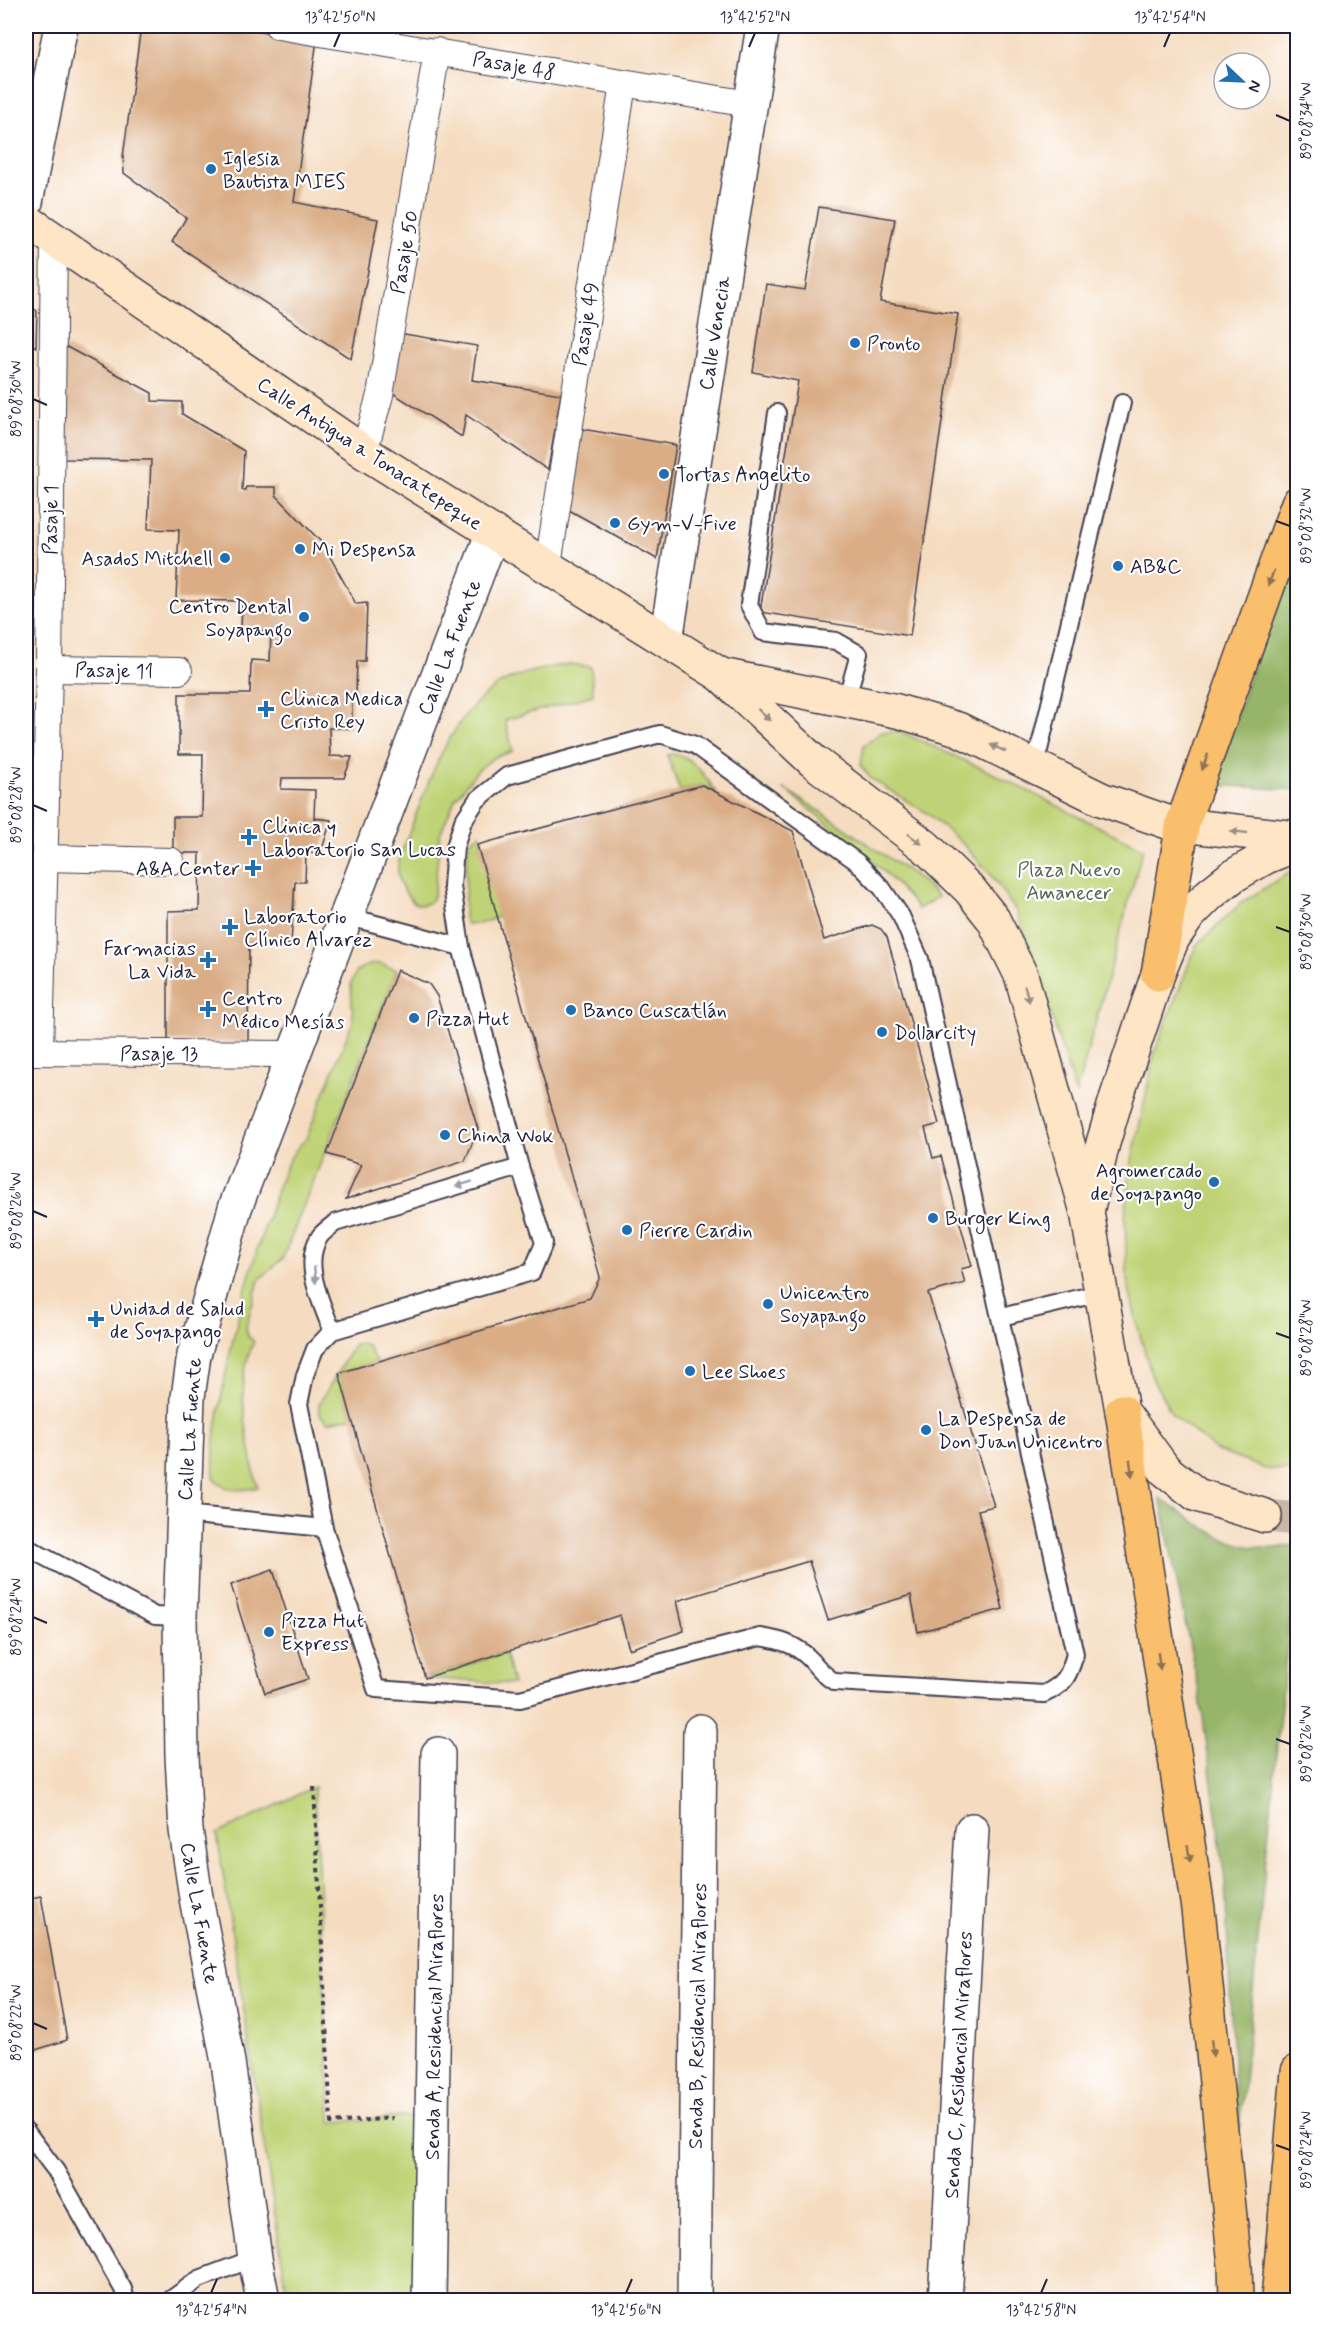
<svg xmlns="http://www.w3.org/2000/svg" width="1323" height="2326" viewBox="0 0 1323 2326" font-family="Mynerve,sans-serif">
<rect width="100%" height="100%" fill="#fff"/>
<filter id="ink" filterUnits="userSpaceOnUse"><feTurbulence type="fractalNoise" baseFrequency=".0167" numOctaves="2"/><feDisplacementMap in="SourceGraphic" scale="12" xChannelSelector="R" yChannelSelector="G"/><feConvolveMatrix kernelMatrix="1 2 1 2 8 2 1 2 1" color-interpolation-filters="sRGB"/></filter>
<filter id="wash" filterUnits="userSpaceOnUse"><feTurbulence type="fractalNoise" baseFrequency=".008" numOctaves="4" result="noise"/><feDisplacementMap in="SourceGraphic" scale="24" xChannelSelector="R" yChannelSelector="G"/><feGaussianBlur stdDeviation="1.35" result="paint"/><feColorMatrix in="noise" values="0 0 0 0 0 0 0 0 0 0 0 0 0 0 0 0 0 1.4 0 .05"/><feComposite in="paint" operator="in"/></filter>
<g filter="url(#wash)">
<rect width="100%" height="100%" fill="#f5dcc0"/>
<g fill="#bfd376" stroke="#707a58" stroke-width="1.5">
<path d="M569,664l22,3 2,28 -88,25 8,31 -20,7 -16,13 -22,28 -15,35 -6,61 -3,6 -8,4 -9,-2c-9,-10 -18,-21 -16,-36 1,-13 9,-27 13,-39 18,-49 39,-110 84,-141 21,-14 50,-19 74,-23z"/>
<path d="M899,731l91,41 153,77 -67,245 -44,-140 -16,-43 -24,-35 -29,-32 -36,-31 -56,-34 -10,-13 3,-21 18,-13z"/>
<path d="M673,754c20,3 33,23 43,38l-14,-7 -22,6 -13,-36z"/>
<path d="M783,788c31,19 60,38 89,59 23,16 48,29 66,50l-20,12c-38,-48 -88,-83 -135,-121z"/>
<path d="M480,834l18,83 -19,7h-12l-3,-6 3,-66 4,-12z"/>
<path d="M1297,868v603l-31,-2 -49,-18 -45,-37 -19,-34 -14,-48 -12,-52 -2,-62 6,-52 24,-115 41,-105 45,-43z"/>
<path d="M373,964h8l16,6 -114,288 -24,22 -13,47 2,9 6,6c-21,41 -6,92 1,135l3,10c-15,4 -34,5 -44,-9 -2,-32 4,-64 10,-95 11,-59 26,-116 46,-172 9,-26 15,-54 36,-72l47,-118 -2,-37 5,-11 5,-5z"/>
<path d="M359,1343l8,2 9,17 -37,11 13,44 -24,5 -9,-8v-10l34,-58z"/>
<path d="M505,1653l8,31 -88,-6z"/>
<path d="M314,1787l17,335 102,-7 -4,185h-141l-71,-466z"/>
</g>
<g fill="#97b567" stroke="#5c6c51" stroke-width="1.5">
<path d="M1297,534v256l-83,-5z"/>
<path d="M1160,1498c44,30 82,62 137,46l-60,608 -12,-271 -25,-185z"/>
</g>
<g id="blocks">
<g fill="#daad86">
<path d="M141,26h86l90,14 -23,162 84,17 -27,140 -179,-117 14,-24 -62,-45 -1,-16z"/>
<path d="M819,207l76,12 -15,83 78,12 -48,322 -150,-24 38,-231 -45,-9 13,-88 39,6z"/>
<path d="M26,303l11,8 -1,36 -10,-6z"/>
<path d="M392,332l85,14 -5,34 89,14 -13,76 -82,-55 -4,22 -79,-50z"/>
<path d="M63,345l89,48v8l30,1v12l62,37 -2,39h3l1,-3h30v8l47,49 33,60 11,-1 -2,58h-8l-1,33h-4v34h-23l1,28 22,1 -8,21h-62l-1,11 34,1 -1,28 17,2 -10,33h-15l-1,29h-10l-4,62h-42l-1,98 -80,-1v-130l31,-1 1,-57h-27v-36h29l1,-63h-24v-60h71l1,-34 19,1 1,-30 -30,-1 1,-29 -66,-1 3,-70 -31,-1 3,-69 -91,-1z"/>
<path d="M582,429l94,16 -19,114 -88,-49z"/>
<path d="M702,785l91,46 31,109 48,-15 9,4 6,8 52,187 -14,4 8,30 8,-2 31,110 -11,3 4,14 -37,10 66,213 -16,4 25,99 -85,23 -7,-37 -83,25 -19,-59 -132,40 7,30 -55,18 -9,-34 -195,63 -86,-305 251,-75 10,-21 -123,-432z"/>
<path d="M397,970l32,14 8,12 41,133 -13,32 -119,38 15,-34 -34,-11z"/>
<path d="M273,1570l35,109 -43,14 -34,-108z"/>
<path d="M26,1571l9,5 -9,16z"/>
<path d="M41,1896l26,144 -41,13v-154z"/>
</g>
</g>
</g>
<g filter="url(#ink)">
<use href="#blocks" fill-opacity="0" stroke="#423e4f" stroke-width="1.5"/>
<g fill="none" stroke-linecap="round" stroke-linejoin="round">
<path stroke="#cbb7a5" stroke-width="33" stroke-dasharray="33 16" stroke-linecap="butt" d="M1265,1516l33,3"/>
<g stroke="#423e4f" stroke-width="20">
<g id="service">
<path d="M777,413l-28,192 14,27 73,9 23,13 -13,47"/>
<path d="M660,734l35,11 162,117 25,26 19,28 19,43 155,695c-6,22 -10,30 -31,40l-209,-12c-12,-7 -16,-13 -24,-22 -15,-16 -31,-20 -51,-23l-240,62 -144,-10 -52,-161 -25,-124 6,-29 10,-26 17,-18 200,-59 12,-29 -24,-76 -59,-220 -9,-61 3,-39 8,-26 14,-21 30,-24z"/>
<path d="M1027,761l12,-11 83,-347"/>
<path d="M346,916l115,31"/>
<path d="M1001,1317l99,-24"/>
<path d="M332,1331c-10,-28 -31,-67 -12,-95 4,-5 10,-9 15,-13l185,-56"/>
<path d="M184,1514l140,14"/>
<path d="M26,1547l129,69 25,1"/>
<path d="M26,2131l30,40 67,118 3,11"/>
<path d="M170,2300l29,-21 56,-21"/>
</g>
</g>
<g stroke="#423e4f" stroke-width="28">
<g id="pedestrian">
<path d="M278,26l471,78"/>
<path d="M364,452l16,-57 57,-344"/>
<path d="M548,565l75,-481"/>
<path d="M49,669l130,2"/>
<path d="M45,858l126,3"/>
<path d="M26,1052l266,2"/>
<path d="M40,1052l9,-383 5,-429"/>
</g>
</g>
<g stroke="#423e4f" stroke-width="36">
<g id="minor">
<path d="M666,640l97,-614"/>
<path d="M429,2300l9,-546"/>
<path d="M694,2300l6,-569"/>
<path d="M945,2300l27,-470"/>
</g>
</g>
<g stroke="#423e4f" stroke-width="36">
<g id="tertiary">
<path d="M26,202l35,-176"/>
<path d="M263,2300l-8,-42 -27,-196 -32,-164 -10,-68 -4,-74 -2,-139 8,-220 6,-42 41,-147 258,-676"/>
</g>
</g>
<g stroke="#423e4f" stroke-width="36">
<g id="secondary">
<path d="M26,220l338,232 357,223 92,86 113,86 44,43 23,29 28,56 66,237"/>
<path d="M721,675l176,36 61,18 143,70 72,25 125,14"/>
<path d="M1265,1516l-68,-21 -32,-25 -43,-59 -35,-199 16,-69 14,-47 41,-122 15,-36 17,-24 20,-20 23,-18 33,-19 32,-13"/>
</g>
</g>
<g stroke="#423e4f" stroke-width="36">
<g id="trunk">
<path d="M1158,974l25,-152 115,-319"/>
<path d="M1122,1411l76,498 37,356 1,35"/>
<path d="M1278,2300l20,-229"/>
</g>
</g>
<path stroke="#423e4f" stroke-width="4" stroke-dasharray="4.5 4.5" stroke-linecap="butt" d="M314,1787l17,336 62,-5"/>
<use href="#service" stroke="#fff" stroke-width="16"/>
<use href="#pedestrian" stroke="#fff" stroke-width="26"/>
<use href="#minor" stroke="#fff" stroke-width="33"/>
<use href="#tertiary" stroke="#fff" stroke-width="33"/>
<use href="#secondary" stroke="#fde5c5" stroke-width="33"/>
<use href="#trunk" stroke="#f9bf6d" stroke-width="33"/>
</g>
<defs><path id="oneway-solid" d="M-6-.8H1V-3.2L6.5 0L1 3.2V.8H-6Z" transform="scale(1.5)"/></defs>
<g fill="#8e7054">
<use href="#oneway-solid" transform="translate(1271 578) rotate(110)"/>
<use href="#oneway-solid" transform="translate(1205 762) rotate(110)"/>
<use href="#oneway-solid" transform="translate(1131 1468) rotate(82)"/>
<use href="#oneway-solid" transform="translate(1159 1661) rotate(82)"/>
<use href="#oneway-solid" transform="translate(1189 1854) rotate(81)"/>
<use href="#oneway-solid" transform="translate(1212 2048) rotate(84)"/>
</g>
<g fill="#9a8d87">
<use href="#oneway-solid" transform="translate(764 715) rotate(43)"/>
<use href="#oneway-solid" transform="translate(998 748) rotate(-155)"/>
<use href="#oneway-solid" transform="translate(1239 832) rotate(-174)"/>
<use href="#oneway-solid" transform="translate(915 839) rotate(37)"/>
<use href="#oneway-solid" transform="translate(1027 994) rotate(74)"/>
</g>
<g fill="#9c9ca7">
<use href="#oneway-solid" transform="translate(464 1184) rotate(163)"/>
<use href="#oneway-solid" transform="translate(315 1275) rotate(84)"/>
</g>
</g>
<path fill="none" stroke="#22223b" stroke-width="2" d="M334,47l6,-14M749,47l6,-14M1164,47l6,-14M1276,115l14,6M33,399l14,6M1276,521l14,5M33,805l14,6M1276,927l14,5M33,1211l14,6M1276,1333l14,5M33,1617l14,6M1276,1739l14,5M33,2023l14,6M1276,2145l14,5M211,2293l6,-14M626,2293l6,-14M1041,2293l6,-14"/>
<g fill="#1f6fb2" stroke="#fff" stroke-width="2">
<circle cx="211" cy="169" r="6"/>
<circle cx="855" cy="343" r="6"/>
<circle cx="664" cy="474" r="6"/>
<circle cx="615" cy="523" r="6"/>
<circle cx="300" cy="549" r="6"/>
<circle cx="225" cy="558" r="6"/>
<circle cx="1118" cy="566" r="6"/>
<circle cx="304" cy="617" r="6"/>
<path d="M263 700h6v6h6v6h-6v6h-6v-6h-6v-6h6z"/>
<path d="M246 828h6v6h6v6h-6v6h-6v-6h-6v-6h6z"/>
<path d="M250 859h6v6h6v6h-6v6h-6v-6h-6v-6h6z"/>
<path d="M227 918h6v6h6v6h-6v6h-6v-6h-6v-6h6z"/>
<path d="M205 951h6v6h6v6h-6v6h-6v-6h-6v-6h6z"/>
<path d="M205 1000h6v6h6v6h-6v6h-6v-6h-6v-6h6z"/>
<circle cx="571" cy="1010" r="6"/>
<circle cx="414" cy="1018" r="6"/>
<circle cx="882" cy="1032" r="6"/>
<circle cx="445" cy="1135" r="6"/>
<circle cx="1214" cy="1182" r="6"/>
<circle cx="933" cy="1218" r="6"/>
<circle cx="627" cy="1230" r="6"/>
<circle cx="768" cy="1304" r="6"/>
<path d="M93 1310h6v6h6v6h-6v6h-6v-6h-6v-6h6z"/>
<circle cx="690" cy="1371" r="6"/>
<circle cx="926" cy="1430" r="6"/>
<circle cx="269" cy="1632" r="6"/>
</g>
<g text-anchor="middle" stroke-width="4.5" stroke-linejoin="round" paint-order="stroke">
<g font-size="20" fill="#22223b" stroke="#fff">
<text transform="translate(514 65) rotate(10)" y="7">Pasaje 48</text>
<text transform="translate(404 252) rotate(-80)" y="7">Pasaje 50</text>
<text transform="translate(585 324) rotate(-81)" y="7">Pasaje 49</text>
<text transform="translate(714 333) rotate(-81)" y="7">Calle Venecia</text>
<text transform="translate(370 453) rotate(33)" y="7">Calle Antigua a Tonacatepeque</text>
<text transform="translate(50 520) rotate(-89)" y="7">Pasaje 1</text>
<text transform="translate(449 647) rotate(-69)" y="7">Calle La Fuente</text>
<text transform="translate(114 670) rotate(1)" y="7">Pasaje 11</text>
<text x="159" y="1060">Pasaje 13</text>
<text transform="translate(189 1429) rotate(-86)" y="7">Calle La Fuente</text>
<text transform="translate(200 1913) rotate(80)" y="7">Calle La Fuente</text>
<text transform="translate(697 2016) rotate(-89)" y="7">Senda B, Residencial Miraflores</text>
<text transform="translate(434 2027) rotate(-89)" y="7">Senda A, Residencial Miraflores</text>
<text transform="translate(958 2065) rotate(-87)" y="7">Senda C, Residencial Miraflores</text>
</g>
<g font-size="20" fill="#22223b" stroke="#fff" text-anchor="start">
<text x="223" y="165">Iglesia<tspan x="223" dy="23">Bautista MIES</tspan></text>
<text x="867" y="350">Pronto</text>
<text x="676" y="481">Tortas Angelito</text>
<text x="627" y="530">Gym-V-Five</text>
<text x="312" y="556">Mi Despensa</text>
<text x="213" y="565" text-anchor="end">Asados Mitchell</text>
<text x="1130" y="573">AB&amp;C</text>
<text x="292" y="613" text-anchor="end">Centro Dental<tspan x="292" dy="23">Soyapango</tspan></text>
<text x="280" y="705">Clinica Medica<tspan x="280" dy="23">Cristo Rey</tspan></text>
<text x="262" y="833">Clinica y<tspan x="262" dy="23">Laboratorio San Lucas</tspan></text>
<text x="240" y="875" text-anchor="end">A&amp;A Center</text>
<text x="244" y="923">Laboratorio<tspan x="244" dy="23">Clínico Alvarez</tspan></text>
<text x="196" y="955" text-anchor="end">Farmacias<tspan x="196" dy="23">La Vida</tspan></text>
<text x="222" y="1005">Centro<tspan x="222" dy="23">Médico Mesías</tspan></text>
<text x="583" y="1017">Banco Cuscatlán</text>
<text x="426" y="1025">Pizza Hut</text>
<text x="894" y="1039">Dollarcity</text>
<text x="457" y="1142">China Wok</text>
<text x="1202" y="1177" text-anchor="end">Agromercado<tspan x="1202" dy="23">de Soyapango</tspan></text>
<text x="945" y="1225">Burger King</text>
<text x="639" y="1237">Pierre Cardin</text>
<text x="780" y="1299">Unicentro<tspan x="780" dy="23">Soyapango</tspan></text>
<text x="110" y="1315">Unidad de Salud<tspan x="110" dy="23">de Soyapango</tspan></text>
<text x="702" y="1378">Lee Shoes</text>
<text x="938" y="1425">La Despensa de<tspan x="938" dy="23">Don Juan Unicentro</tspan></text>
<text x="281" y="1627">Pizza Hut<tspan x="281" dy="23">Express</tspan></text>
</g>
<g font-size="20" fill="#596050" stroke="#fff">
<text x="1069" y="876">Plaza Nuevo<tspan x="1069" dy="23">Amanecer</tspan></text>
</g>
</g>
<rect width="1323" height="2326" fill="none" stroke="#fff" stroke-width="66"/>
<g transform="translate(1242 81) rotate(113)"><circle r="28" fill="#ffffff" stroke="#a7a7b1" stroke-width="1.5"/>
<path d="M0-4.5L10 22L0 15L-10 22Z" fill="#1f6fb2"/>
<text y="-9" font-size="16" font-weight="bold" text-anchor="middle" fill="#22223b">N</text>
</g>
<rect x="33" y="33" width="1257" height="2260" fill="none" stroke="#22223b" stroke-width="2"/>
<g font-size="15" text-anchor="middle" fill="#22223b">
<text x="340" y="22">13°42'50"N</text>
<text x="755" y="22">13°42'52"N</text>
<text x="1170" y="22">13°42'54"N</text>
<text transform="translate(1306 121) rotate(-90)" y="5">89°08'34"W</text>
<text transform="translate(16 399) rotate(-90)" y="5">89°08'30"W</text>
<text transform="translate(1306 526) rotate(-90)" y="5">89°08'32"W</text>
<text transform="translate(16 805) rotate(-90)" y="5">89°08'28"W</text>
<text transform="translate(1306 932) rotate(-90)" y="5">89°08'30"W</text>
<text transform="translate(16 1211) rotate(-90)" y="5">89°08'26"W</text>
<text transform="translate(1306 1338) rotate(-90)" y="5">89°08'28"W</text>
<text transform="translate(16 1617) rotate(-90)" y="5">89°08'24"W</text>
<text transform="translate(1306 1744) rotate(-90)" y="5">89°08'26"W</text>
<text transform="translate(16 2023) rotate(-90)" y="5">89°08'22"W</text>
<text transform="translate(1306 2150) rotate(-90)" y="5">89°08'24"W</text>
<text x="211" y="2315">13°42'54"N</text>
<text x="626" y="2315">13°42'56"N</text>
<text x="1041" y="2315">13°42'58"N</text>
</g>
</svg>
